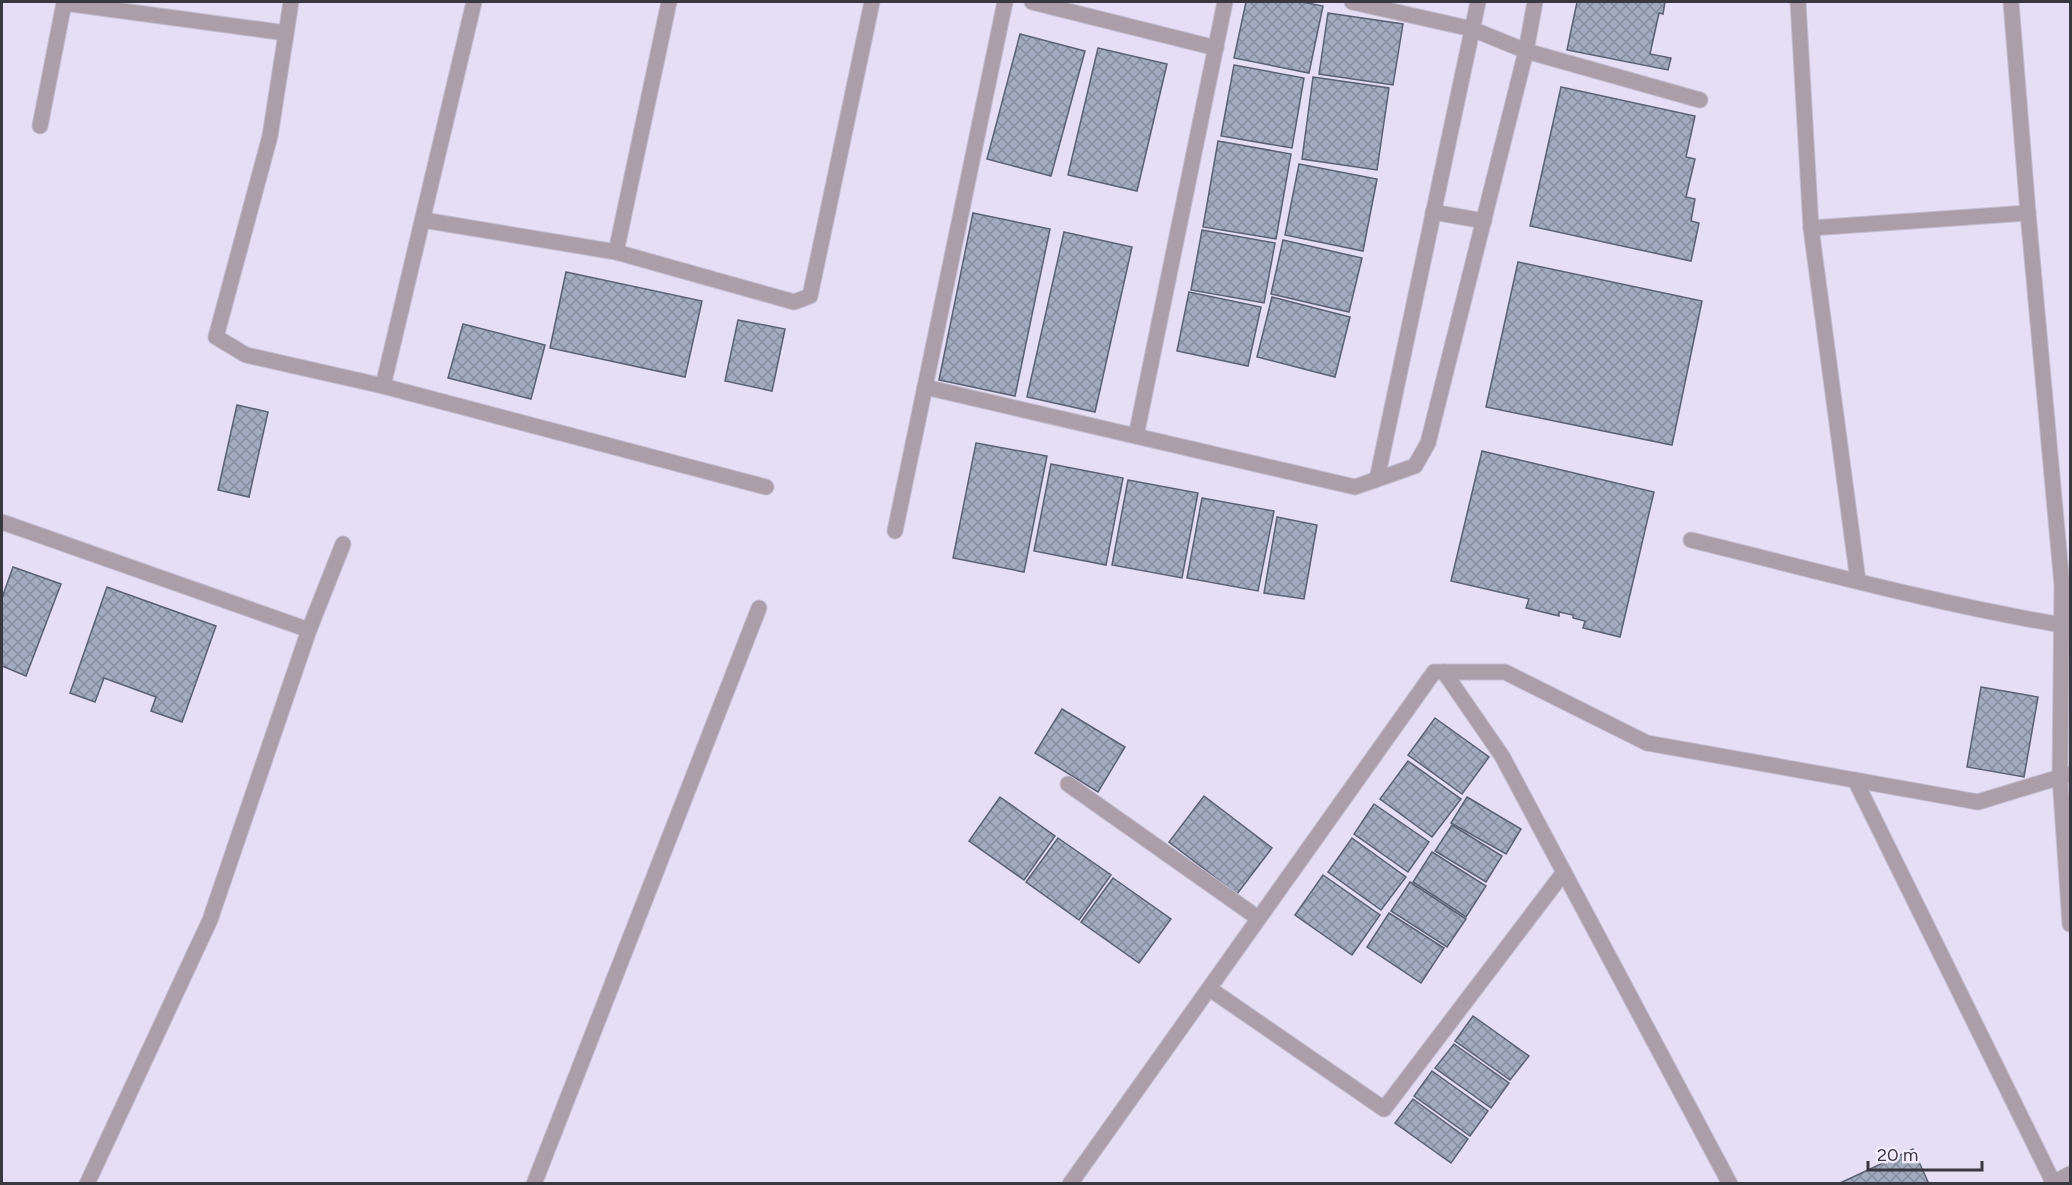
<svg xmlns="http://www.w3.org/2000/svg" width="2072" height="1185" viewBox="0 0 2072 1185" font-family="Figtree,sans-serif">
<defs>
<pattern id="building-cross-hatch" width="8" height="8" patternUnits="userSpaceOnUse" patternTransform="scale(1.5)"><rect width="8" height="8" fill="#a2abc0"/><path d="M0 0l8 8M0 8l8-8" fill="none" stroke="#858c9d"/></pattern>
</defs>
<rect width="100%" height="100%" fill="#e5def5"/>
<g fill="url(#building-cross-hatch)" stroke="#5a6174" stroke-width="1.5">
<path d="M1246,2h56l21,4 -14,67 -75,-15z"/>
<path d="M1577,2h88l-2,12 -4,-1 -9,41 21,4 -3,12 -101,-20z"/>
<path d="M1328,13l75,11 -10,61 -74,-11z"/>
<path d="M1020,34l65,17 -34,125 -64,-17z"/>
<path d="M1098,48l69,16 -30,127 -69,-16z"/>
<path d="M1234,65l70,13 -12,70 -71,-12z"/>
<path d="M1313,77l76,11 -12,82 -75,-11z"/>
<path d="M1561,87l134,29 -9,41 9,2 -9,38 9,2 -4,22 8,2 -8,38 -161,-35z"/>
<path d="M1218,141l73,13 -15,85 -73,-12z"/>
<path d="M1299,164l78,15 -14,72 -78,-16z"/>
<path d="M973,213l77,16 -35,167 -76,-16z"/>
<path d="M1202,230l73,13 -11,60 -73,-13z"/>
<path d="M1064,232l68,15 -37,165 -68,-15z"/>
<path d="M1283,240l79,18 -13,54 -78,-18z"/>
<path d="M1518,262l184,39 -30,144 -186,-38z"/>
<path d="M566,272l136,29 -17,76 -135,-29z"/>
<path d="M1189,292l72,15 -13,59 -71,-15z"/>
<path d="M1272,297l78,20 -15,60 -78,-20z"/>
<path d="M738,320l47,9 -13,62 -47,-10z"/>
<path d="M463,324l82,21 -14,54 -83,-21z"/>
<path d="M237,405l31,7 -19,85 -31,-7z"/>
<path d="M976,443l71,13 -23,116 -71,-14z"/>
<path d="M1482,451l172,41 -34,145 -37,-9 2,-7 -12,-3v-3l-14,-3v4l-33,-8 3,-9 -78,-18z"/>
<path d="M1051,464l72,14 -17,87 -72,-14z"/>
<path d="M1128,480l70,13 -16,85 -70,-13z"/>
<path d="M1202,498l72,13 -16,80 -71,-13z"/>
<path d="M1277,517l40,8 -13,74 -40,-6z"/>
<path d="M13,567l48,17 -35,92 -24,-10v-68z"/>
<path d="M107,587l109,39 -34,96 -31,-11 5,-14 -52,-19 -9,24 -25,-9z"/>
<path d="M1981,687l57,10 -14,80 -57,-10z"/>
<path d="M1062,709l63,38 -27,45 -63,-39z"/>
<path d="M1435,718l54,39 -27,37 -54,-39z"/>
<path d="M1408,761l53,38 -29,38 -52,-38z"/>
<path d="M1204,796l68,52 -35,46 -68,-52z"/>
<path d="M1000,797l55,39 -31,44 -55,-39z"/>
<path d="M1467,797l54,32 -15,25 -55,-31z"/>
<path d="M1374,804l55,38 -21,30 -54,-38z"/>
<path d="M1452,825l50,31 -16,26 -51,-31z"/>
<path d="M1058,838l53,37 -32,45 -53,-38z"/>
<path d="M1352,838l54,39 -25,33 -53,-38z"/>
<path d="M1432,852l54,34 -20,31 -53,-35z"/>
<path d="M1323,875l57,40 -28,40 -57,-40z"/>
<path d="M1113,878l58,41 -32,44 -58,-41z"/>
<path d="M1410,882l56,37 -19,28 -56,-36z"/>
<path d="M1389,913l55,35 -23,35 -54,-36z"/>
<path d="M1473,1016l56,40 -19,24 -55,-39z"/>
<path d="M1454,1044l55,39 -18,25 -56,-40z"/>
<path d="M1432,1071l56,40 -18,25 -56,-40z"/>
<path d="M1413,1099l55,40 -17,24 -56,-40z"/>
<path d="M1913,1149l16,35h-91z"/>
</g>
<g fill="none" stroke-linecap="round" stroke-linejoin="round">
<g stroke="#c3bdd1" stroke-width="17">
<g id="street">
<path d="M291,2l-21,134 -54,201 30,18 137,31 383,101"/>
<path d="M1032,2l184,46"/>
<path d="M1352,2l120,27 54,22 174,49"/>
<path d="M1798,2l13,226 47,353"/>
<path d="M2011,2l17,211 34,372 -2,192 10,147"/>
<path d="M40,126l24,-123 222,30"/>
<path d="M1433,212l51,9"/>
<path d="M423,220l193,32 178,50 16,-6 62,-294"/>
<path d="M1811,228l217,-15"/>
<path d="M616,252l53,-250"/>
<path d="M383,386l91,-384"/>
<path d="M925,387l430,100 60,-21 13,-23 98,-392 9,-49"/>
<path d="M1136,436l89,-434"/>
<path d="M1377,479l101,-477"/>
<path d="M2,522l307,108"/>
<path d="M895,531l110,-529"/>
<path d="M1691,540c123,30 246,64 371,85"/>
<path d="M1444,672l58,84 228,428"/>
<path d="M1855,780l199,404"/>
<path d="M1068,784l190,134"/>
<path d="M1210,989l174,120 180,-237"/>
<path d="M87,1184l123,-264 99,-290 34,-86"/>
<path d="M534,1184l225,-576"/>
<path d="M1070,1184c122,-170 242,-342 364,-512h71l142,71 331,59 92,-28"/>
<path d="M2051,1184l19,-10"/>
</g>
</g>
<use href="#street" stroke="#ab9ea9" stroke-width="15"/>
</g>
<rect width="2072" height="1185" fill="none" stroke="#39373f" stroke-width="6"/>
<path d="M1868 1161v9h114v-9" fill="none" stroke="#39373f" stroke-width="3"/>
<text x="1877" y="1161" font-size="18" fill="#39373f" stroke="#f2ecff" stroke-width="4.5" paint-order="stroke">20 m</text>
</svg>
